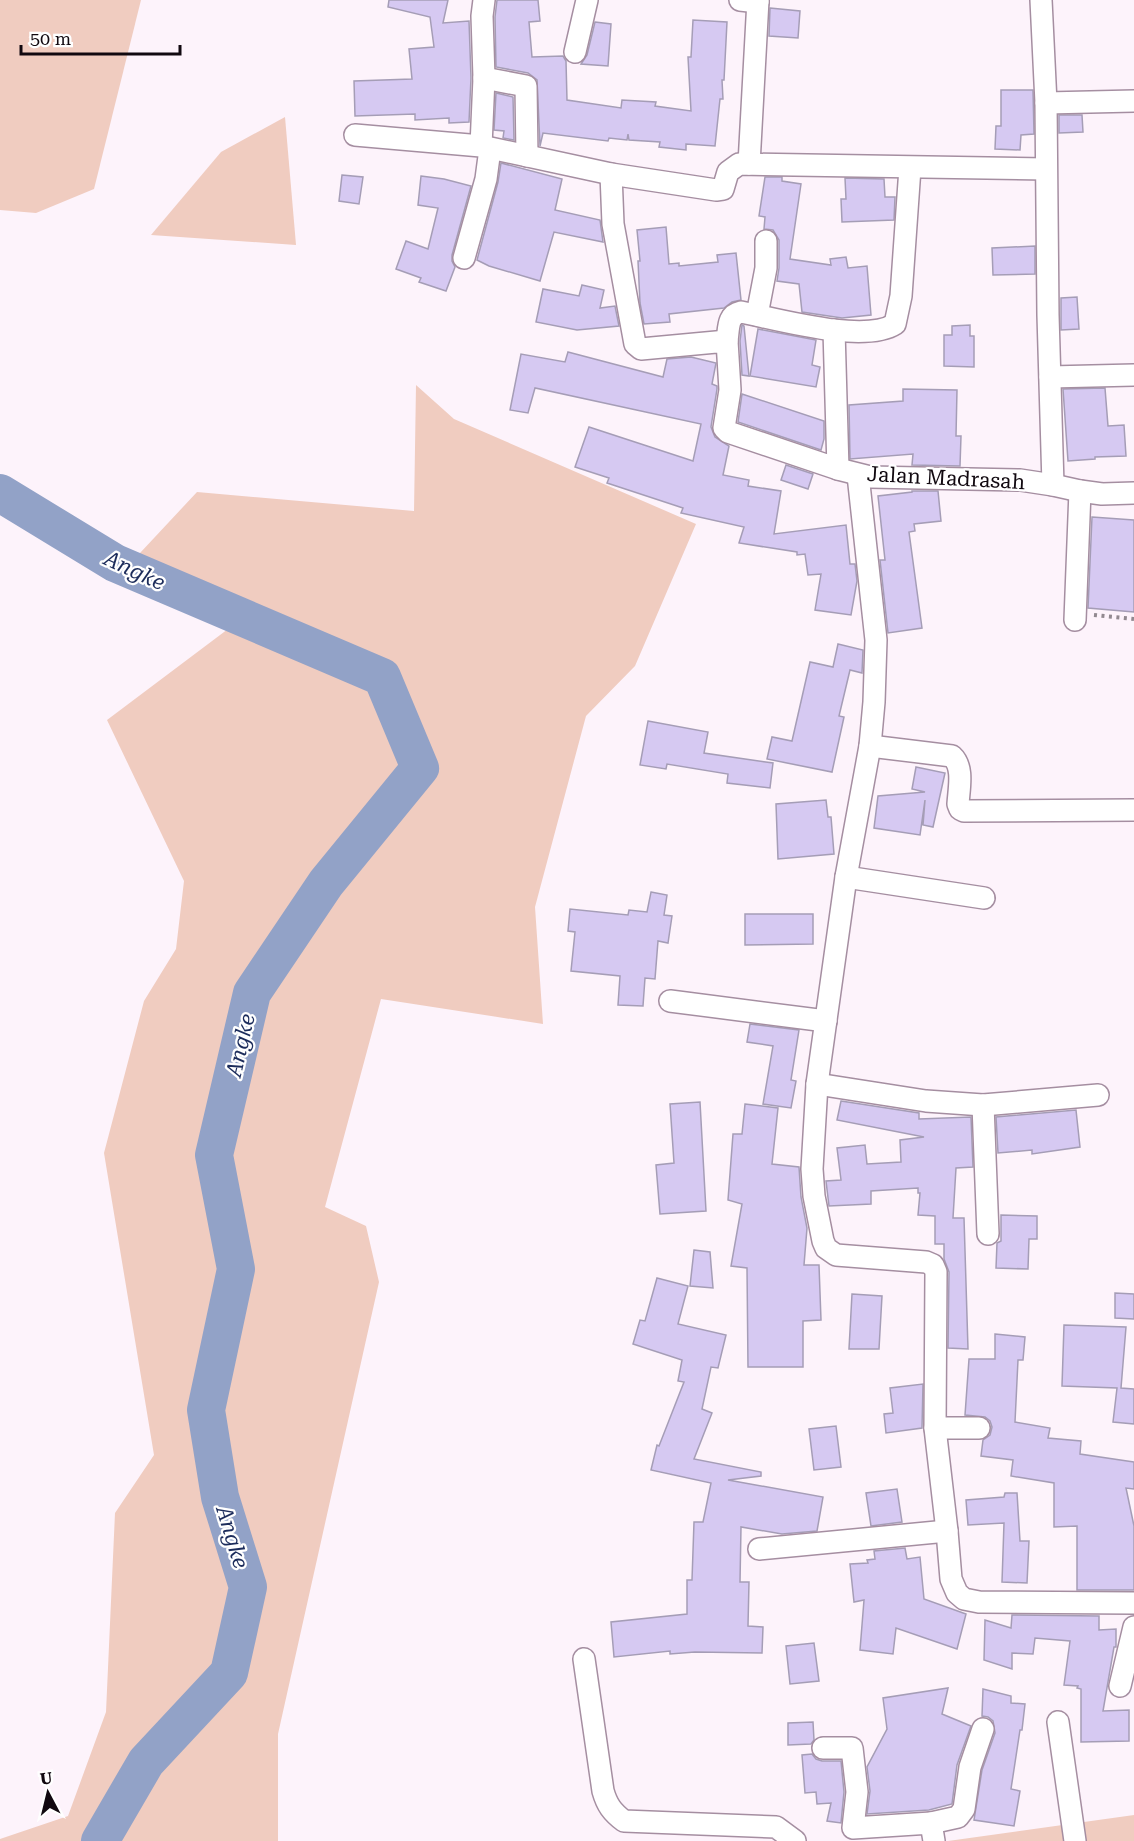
<svg xmlns="http://www.w3.org/2000/svg" width="1134" height="1841" viewBox="0 0 1134 1841" font-family="'Roboto Serif',serif">
<rect width="100%" height="100%" fill="#fdf3fb"/>
<g fill="#f0ccc0">
<path d="M0,0h141l-47,189 -58,24 -36,-3z"/>
<path d="M285,117l11,128 -145,-10 70,-83z"/>
<path d="M416,385l38,34 242,105 -61,142 -49,50 -51,191 8,117 -162,-25 -56,208 41,19 13,56 -101,452v107h-278v-2l68,-23 38,-104 9,-199 39,-58 -50,-302 40,-152 32,-52 8,-68 -77,-161 133,-100 -114,-52 71,-76 217,19z"/>
<path d="M1134,1815v26h-186z"/>
</g>
<g fill="none" stroke-linecap="round" stroke-linejoin="round">
<path stroke="#92a2c7" stroke-width="38" d="M0,493l115,70 267,114 38,91 -94,115 -74,110 -38,162 22,114 -30,141 14,87 28,90 -19,86 -83,89 -46,79"/>
</g>
<g fill="#d6c9f2" stroke="#a59db6" stroke-width="1.5">
<path d="M389,0h59l-5,23 26,-2 2,57 -2,44 -20,1v-5l-34,2v-6l-60,2 -1,-35 58,-2 -3,-30 25,-2 -4,-30 -42,-10z"/>
<path d="M497,0h41l2,21 -11,1 3,35 31,-1 3,5 1,39 54,8 1,-8 34,2 -1,4 36,5 -3,-54h3l2,-37 34,2 -3,58h-2l1,19h-3l-5,47 -29,-2v6l-27,-3 1,-5 -31,-2 -1,-6 -1,6 -18,-2 -1,3 -65,-8 -3,13 -3,-66 -9,-7 -32,-6 -1,-50z"/>
<path d="M770,8l30,3 -2,27 -29,-2z"/>
<path d="M595,22l16,2 -3,42 -27,-2 6,-9z"/>
<path d="M1001,90h32l1,44 -13,1 -1,15 -25,-1 1,-23h5z"/>
<path d="M496,93l17,4 1,43 -11,-2 1,-7 -10,-1z"/>
<path d="M1059,115h23l1,17 -24,1z"/>
<path d="M501,163l61,16 -7,31 45,10 3,22 -49,-10 -14,49 -51,-15 -12,-6 21,-78z"/>
<path d="M342,175l21,2 -4,27 -20,-3z"/>
<path d="M421,176l23,3 27,7 -19,69v6l3,6 -9,24 -27,-9 2,-4 -25,-9 10,-28 22,8 10,-41 -20,-3z"/>
<path d="M765,177h17v4l19,3 -11,75 41,6 -1,-6 16,-2 2,11 19,-2 4,49 -29,3 -40,-6 -3,-28 -22,-3 2,-13v-28l-6,-10 -9,-1 1,-12 -6,-1z"/>
<path d="M845,178l39,1 1,18h10l-1,23 -52,2 -1,-23h5z"/>
<path d="M666,227l3,37 10,-1v3l39,-4 -1,-7 19,-2 5,47 -9,2 -8,6 -55,6 1,8 -26,2 -4,-21 -2,-42h2l-3,-31z"/>
<path d="M1035,246v28l-42,1 -1,-27z"/>
<path d="M582,285l22,5 -4,18 15,-2 4,20 -42,4 -41,-8 7,-33 36,7z"/>
<path d="M1077,297l2,32 -18,1v-32z"/>
<path d="M742,325l2,1 5,50 -7,-1 -2,-34z"/>
<path d="M970,325v11h4v31l-30,-1v-31h8v-9z"/>
<path d="M758,329l58,11 -4,25 8,2 -4,20 -66,-11z"/>
<path d="M568,352l95,25 4,-18 24,-2 25,6 -4,21 5,2v3l-6,38 4,10 14,9 -6,29 26,5 -1,6 33,5 -7,43 72,-9 4,39h5l2,17 -6,34 -36,-5 6,-36 -13,1 -3,-21 -8,1v-3l-58,-9 5,-16 -63,-14 2,-5 -76,-25 2,-5 -34,-11 14,-40 104,34 8,-37 -166,-36 -7,25 -18,-3 11,-56 44,8z"/>
<path d="M1105,388l3,38 16,-1 2,31 -31,1v2l-27,2 -5,-72z"/>
<path d="M903,389l54,1 -1,46h5l-1,30 -48,-1 1,-11 -63,5 -1,-54 54,-4z"/>
<path d="M742,394l82,27v18l-3,11 -83,-28z"/>
<path d="M786,465l27,9 -5,15 -27,-9z"/>
<path d="M912,491h26l3,30 -27,3 1,7 -6,1 13,96 -34,5 -8,-73h5l-7,-64 34,-4z"/>
<path d="M1092,517l42,3v92l-46,-4z"/>
<path d="M838,644l25,6 -1,23 -12,-3 -11,46 5,1 -12,55 -65,-13 5,-22 20,4 18,-79 23,5z"/>
<path d="M648,721l60,11 -4,21 69,10 -3,25 -43,-5 1,-9 -61,-10 -1,5 -26,-4z"/>
<path d="M916,767l29,6 -12,54 -10,-2 2,-25 -5,35 -46,-7 4,-32 47,-4 -13,-3z"/>
<path d="M826,800l2,17h3l3,37 -56,5 -2,-55z"/>
<path d="M651,892l16,3 -3,20 8,1 -4,27 -10,-2 -3,38 -10,-1 -2,28 -25,-1 2,-29 -49,-5 4,-39 -7,-1 2,-22 58,6 1,-5 18,2z"/>
<path d="M745,914h68v30l-68,1z"/>
<path d="M750,1024l49,6 -8,50 5,1 -5,27 -28,-4 10,-58 -26,-4z"/>
<path d="M841,1101l78,12v6l52,-2 2,50 -17,1 -3,50h11l4,131 -20,-1 1,-76 -5,-13v-15h-9v-28l-17,-1 2,-22h-2v-5l-47,3v13l-42,2 -3,-25 15,-1 -4,-32 28,-3 2,19 34,-2 -1,-22 24,-3 -87,-17z"/>
<path d="M700,1102l6,109 -46,3 -4,-49 18,-2 -4,-59z"/>
<path d="M745,1104l33,4 -6,56 27,3 2,30 6,31 -3,37h15l2,55 -18,1v46h-55l-1,-99 -16,-2 11,-62 -14,-4 5,-66h9z"/>
<path d="M1076,1110l4,37 -48,7v-4l-34,3 -2,-36z"/>
<path d="M1001,1215l36,1v23h-8l-1,30 -32,-1 1,-25 4,-2z"/>
<path d="M694,1250l16,2 3,36 -23,-2z"/>
<path d="M657,1278l31,8 -10,38 48,11 -8,33 -7,-1 -9,42 10,4 -18,46 67,13v4l-33,4 95,17 -6,34 -35,3 -41,-7 -1,55h9l-1,44 15,1 -1,26 -67,-1 -25,2v-3l-56,6 -3,-35 76,-8v-34h5l2,-58h9l8,-39 -60,-13 6,-25 2,1 25,-64 -6,-1 4,-21 -49,-16 7,-24 5,1z"/>
<path d="M1115,1293l19,1v25l-19,-1z"/>
<path d="M852,1294l30,2 -3,53h-30z"/>
<path d="M1064,1325l62,2 -5,61 13,1v35l-21,-2 4,-34 -55,-2z"/>
<path d="M995,1334l30,3 -2,23h-5l-3,62 35,6 -2,10 33,3 -1,13 54,8v27l-8,-1 8,38v64h-57v-64l-23,1v-44l-43,-7 2,-16 -32,-4 2,-16 7,-5 2,-8 -2,-6 -5,-4 -20,-2 4,-56h26z"/>
<path d="M923,1384l-1,44 -36,5 -2,-19 9,-1 -3,-25z"/>
<path d="M836,1426l5,41 -27,3 -5,-41z"/>
<path d="M897,1489l5,33 -31,4 -5,-33z"/>
<path d="M1005,1493h12l3,48h9l-2,42 -25,-1 2,-59 -36,2 -2,-25 38,-3z"/>
<path d="M905,1548l2,11 13,-2 4,42 42,15 -9,35 -61,-21 -3,26 -33,-4 4,-50 -10,2 -4,-38 18,-1 -1,-3 8,-1 -1,-8z"/>
<path d="M1012,1615l87,1v14l17,-1v18h-2l-11,64 26,-1v31l-48,1v-53l-4,-1 1,-2 -14,-1 6,-44 -35,-3 -2,16 -21,-1v16l-28,-9 1,-40 26,8z"/>
<path d="M814,1643l5,38 -29,3 -4,-38z"/>
<path d="M948,1688l-6,26 29,12 -14,39 -5,39 -23,6 -62,4 3,-23 -3,-24 20,-38 -4,-31z"/>
<path d="M983,1689l28,7v7l14,1 -3,26h-2l-9,59 9,2 -6,35 -40,-6 8,-50 13,-37 -2,-12 -5,-4 -6,-1z"/>
<path d="M813,1722l1,18 -3,4 -23,1v-22z"/>
<path d="M812,1754l4,5 6,2h19l3,31 -3,31 -14,-2 4,-18 -14,1 -1,-12 -11,1 -3,-38z"/>
</g>
<g fill="none" stroke-linecap="round" stroke-linejoin="round">
<g stroke="#a58ea1" stroke-width="24">
<g id="street">
<path d="M740,0l18,2"/>
<path d="M1041,0l5,103 2,212 5,170"/>
<path d="M575,52l12,-52"/>
<path d="M484,78l42,8 1,70"/>
<path d="M1046,103l88,-2"/>
<path d="M355,135l126,11 130,28 105,16 7,-1 5,-17 11,-8 307,5"/>
<path d="M481,146l3,-68 -2,-62 2,-16"/>
<path d="M749,164l9,-164"/>
<path d="M611,174l2,50 22,120 6,5 86,-8 3,49 -6,38 4,4 110,37 32,8 150,3 33,5 27,6 22,3 32,-1"/>
<path d="M464,258l22,-79 4,-30"/>
<path d="M757,315l9,-47v-27"/>
<path d="M834,330l4,139"/>
<path d="M727,341c2,-13 0,-26 14,-29 36,7 123,32 154,12l6,-28 9,-128"/>
<path d="M1050,377l84,-2"/>
<path d="M858,475l18,165 -2,62 -4,44 -24,131 -29,207 -5,85 2,27 9,45 3,7 10,7 90,7 7,3 3,7 -1,156 12,103 4,48 6,14 7,6 15,3 155,1"/>
<path d="M1075,620l5,-129"/>
<path d="M870,746l82,10c12,11 7,32 6,48l2,5 4,2 170,-1"/>
<path d="M846,877l138,21"/>
<path d="M670,1001l156,20"/>
<path d="M817,1084l109,17 57,4 115,-10"/>
<path d="M983,1105l5,129"/>
<path d="M935,1428h44"/>
<path d="M759,1549l188,-18"/>
<path d="M584,1659l19,132c4,14 9,21 21,30l152,6 19,14"/>
<path d="M1120,1686l14,-59"/>
<path d="M1058,1722l17,119"/>
<path d="M823,1748h29l5,44 -4,36 78,-5 3,18"/>
<path d="M931,1823l27,-6 6,-8 6,-42 13,-38"/>
</g>
</g>
<path stroke="#928990" stroke-width="4" stroke-dasharray="3 4.5" stroke-linecap="butt" d="M1094,615l40,4"/>
<use href="#street" stroke="#fff" stroke-width="21"/>
</g>
<g text-anchor="middle" stroke-width="4.5" stroke-linejoin="round" paint-order="stroke">
<g font-size="21" fill="#110910" stroke="#fff">
<text transform="translate(946 478) rotate(3)" y="7">Jalan Madrasah</text>
</g>
<g font-size="22" font-style="italic" fill="#1c2c5b" stroke="#fff">
<text transform="translate(135 570) rotate(25)" y="8">Angke</text>
<text transform="translate(240 1045) rotate(-77)" y="8">Angke</text>
<text transform="translate(233 1537) rotate(73)" y="8">Angke</text>
</g>
</g>
<g transform="translate(48 1793) rotate(353)" stroke="#ffffff" stroke-width="4.5" paint-order="stroke">
<path d="M0-4.5L10 22L0 15L-10 22Z" fill="#110910"/>
<text y="-9" font-size="16" font-weight="bold" text-anchor="middle" fill="#110910">U</text>
</g>
<path d="M21 45v9h159v-9" fill="none" stroke="#110910" stroke-width="3"/>
<text x="30" y="45" font-size="18" fill="#110910" stroke="#ffffff" stroke-width="4.5" paint-order="stroke">50 m</text>
</svg>
